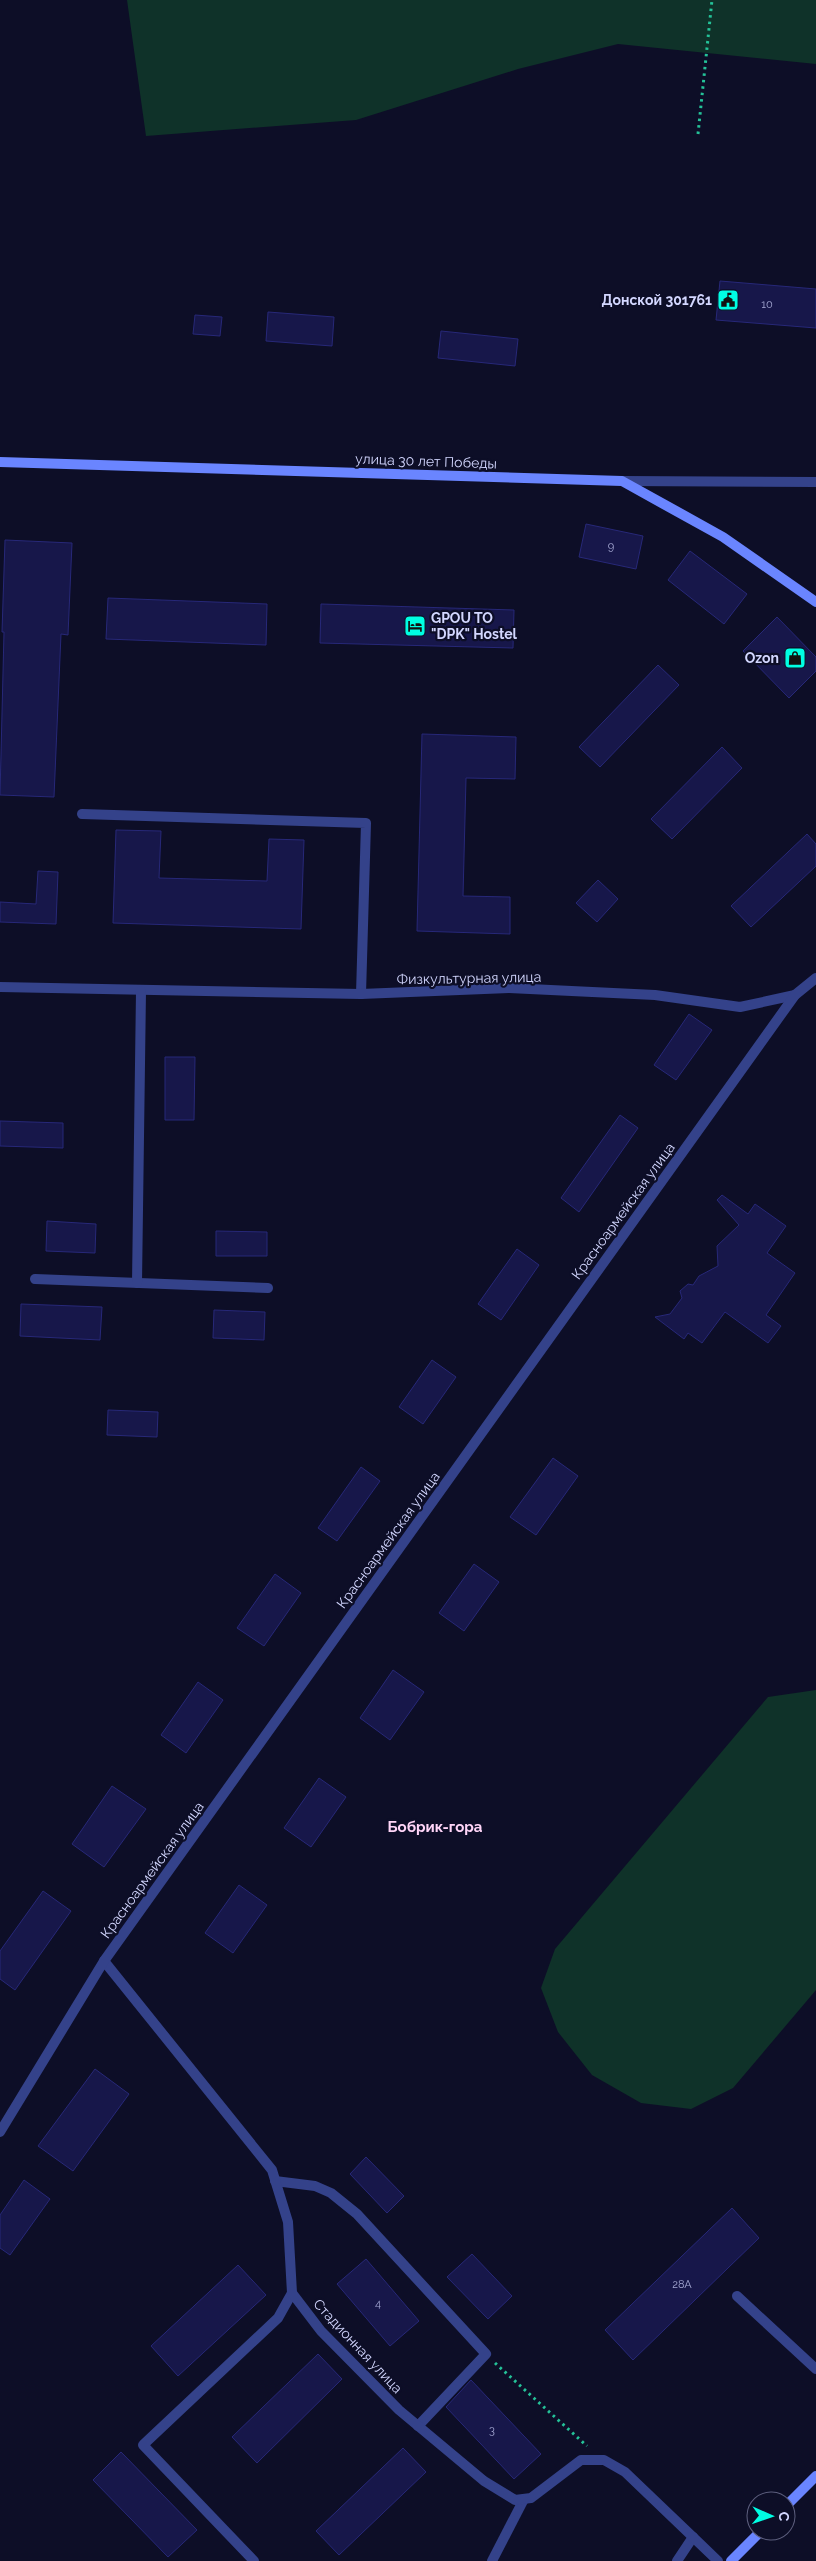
<svg xmlns="http://www.w3.org/2000/svg" width="816" height="2561" viewBox="0 0 816 2561" font-family="Raleway,sans-serif">
<rect width="100%" height="100%" fill="#0d0e27"/>
<g fill="#0f3229">
<path d="M127,0h689v64l-198,-20 -100,25 -162,51 -210,16z"/>
<path d="M816,1690v300l-83,98 -42,21 -50,-6 -49,-28 -34,-43 -17,-44 14,-39 213,-252z"/>
</g>
<g fill="#17174a" stroke="#272878">
<path d="M720,281l96,8v39l-100,-8z"/>
<path d="M268,312l66,5 -2,29 -66,-5z"/>
<path d="M195,315l27,2 -2,19 -27,-2z"/>
<path d="M441,331l77,8 -3,27 -77,-8z"/>
<path d="M586,524l57,12 -7,33 -57,-12z"/>
<path d="M5,540l67,3 -4,92 -7,-1 -7,163 -54,-2 4,-163h-2z"/>
<path d="M690,551l57,43 -23,30 -56,-44z"/>
<path d="M108,598l159,6 -1,41 -160,-6z"/>
<path d="M321,604l193,6 -1,38 -193,-5z"/>
<path d="M777,617l39,40v14l-27,27 -46,-47z"/>
<path d="M658,665l21,20 -79,82 -21,-20z"/>
<path d="M422,734l94,3 -1,42 -49,-1 -3,118 47,1v37l-93,-3z"/>
<path d="M722,747l20,21 -70,71 -21,-20z"/>
<path d="M116,830l45,1 -2,47 108,3 2,-42 35,1 -3,89 -188,-6z"/>
<path d="M807,834l9,10v22l-65,61 -20,-21z"/>
<path d="M38,871l20,1 -2,52 -56,-2v-20l36,2z"/>
<path d="M598,880l20,19 -21,23 -21,-19z"/>
<path d="M689,1014l23,16 -36,50 -22,-15z"/>
<path d="M165,1057h30l-1,63h-29z"/>
<path d="M620,1115l18,13 -59,84 -18,-14z"/>
<path d="M0,1121l63,2v25l-63,-2z"/>
<path d="M722,1195l26,19 7,-10 31,22 -19,27 28,20 -29,42 15,11 -13,17 -43,-31 -23,31 -14,-10 -4,6 -29,-22 15,-3 12,-16 -2,-7 8,-7 5,1 6,-9 19,-10 -1,-20 22,-21 -22,-25z"/>
<path d="M47,1221l49,3 -1,29 -49,-2z"/>
<path d="M216,1231l51,1v24h-51z"/>
<path d="M517,1249l22,16 -38,55 -23,-16z"/>
<path d="M21,1304l81,3 -2,33 -80,-4z"/>
<path d="M214,1310l51,2 -1,28 -51,-2z"/>
<path d="M432,1360l24,17 -33,47 -24,-17z"/>
<path d="M108,1410l50,2 -1,25 -50,-2z"/>
<path d="M553,1458l25,18 -42,59 -26,-18z"/>
<path d="M361,1467l19,14 -43,60 -19,-13z"/>
<path d="M474,1564l25,18 -35,49 -25,-18z"/>
<path d="M275,1574l26,19 -37,53 -27,-18z"/>
<path d="M393,1670l31,22 -34,48 -30,-22z"/>
<path d="M198,1682l25,18 -37,53 -25,-18z"/>
<path d="M319,1778l27,19 -35,50 -27,-19z"/>
<path d="M112,1786l34,23 -42,58 -32,-23z"/>
<path d="M239,1885l28,20 -34,48 -28,-20z"/>
<path d="M43,1891l28,20 -56,79 -15,-11v-28z"/>
<path d="M95,2069l34,25 -56,77 -35,-25z"/>
<path d="M366,2157l38,39 -17,17 -37,-39z"/>
<path d="M24,2180l26,19 -40,56 -10,-7v-33z"/>
<path d="M732,2208l27,30 -126,122 -28,-30z"/>
<path d="M472,2254l40,42 -24,23 -41,-42z"/>
<path d="M366,2259l53,62 -29,25 -53,-62z"/>
<path d="M238,2265l28,30 -88,81 -27,-30z"/>
<path d="M318,2354l24,25 -85,84 -25,-26z"/>
<path d="M471,2380l70,74 -27,25 -68,-72z"/>
<path d="M403,2448l23,24 -87,83 -23,-24z"/>
<path d="M121,2452l76,78 -29,27 -75,-77z"/>
</g>
<g fill="none" stroke-linecap="round" stroke-linejoin="round">
<g stroke="#24c298" stroke-width="3" stroke-dasharray="2.5 4" stroke-linecap="butt">
<path d="M698,134l14,-134"/>
<path d="M495,2363l92,83"/>
</g>
<g stroke="#34428a" stroke-width="10">
<path d="M622,481l194,1"/>
<path d="M82,814l284,9 -5,171"/>
<path d="M275,2181l40,5 16,7 26,21 129,140 -68,72"/>
<path d="M737,2296l79,73"/>
<path d="M254,2561l-111,-116 135,-127 14,-25"/>
<path d="M492,2561l31,-60"/>
<path d="M677,2561l16,-24"/>
</g>
<g stroke="#34428a" stroke-width="10">
<path d="M0,987l361,7 148,-6 146,7 85,12 55,-12"/>
<path d="M35,1279l233,9"/>
<path d="M137,1283l4,-292"/>
<path d="M104,1961l168,209 16,52 4,71 29,38 78,79 85,71 31,19 16,-2 50,-38h23l21,12 93,89"/>
<path d="M0,2132l104,-171 691,-966 21,-17"/>
</g>
<g stroke="#6a85ff" stroke-width="10">
<path d="M0,462l622,19 101,56 93,65"/>
<path d="M786,2506l30,-30"/>
<path d="M731,2561l30,-30"/>
</g>
</g>
<defs>
<g id="civic-square" transform="scale(1.125)"><rect x="-9" y="-9" width="18" height="18" rx="4" fill="#00fee3" stroke="#0d0e27"/><path d="M-.6-6.5H3V-4.5H.6V-3L4-1V1h2V6H-6V1h2V-1L-.6-3ZM-1.2 2.5V6h2.4V2.5Z" fill="#111"/></g>
<g id="hotel-square" transform="scale(1.125)"><rect x="-9" y="-9" width="18" height="18" rx="4" fill="#00fee3" stroke="#0d0e27"/><path d="M-6-4.5h1.5V1H6V5H4.5V3h-9V5H-6ZM-4 0a1.8 1.8 0 1 1 3.6 0ZM.5 0V-2.5h3Q6-2.5 6 0Z" fill="#111"/></g>
<g id="shop-square" transform="scale(1.125)"><rect x="-9" y="-9" width="18" height="18" rx="4" fill="#00fee3" stroke="#0d0e27"/><path d="M-5-2.5h2.3a2.7 3.5 0 0 1 5.4 0H5L5.5 6h-11ZM-1.5-2.5h3a1.5 2.3 0 0 0-3 0Z" fill="#111"/></g>
</defs>
<g fill-rule="evenodd">
<use href="#civic-square" x="728" y="300"/>
<use href="#hotel-square" x="415" y="626"/>
<use href="#shop-square" x="795" y="658"/>
</g>
<g text-anchor="middle" stroke-width="4.5" stroke-linejoin="round" paint-order="stroke">
<g font-size="11" fill="#a4a7d2">
<text x="767" y="308">10</text>
<text x="611" y="550">9</text>
<text x="682" y="2288">28А</text>
<text x="378" y="2307">4</text>
<text x="492" y="2434">3</text>
</g>
<g font-size="14" font-weight="bold" fill="#d3d7ff" stroke="#0d0e27" text-anchor="end">
<text x="712" y="305">Донской 301761</text>
<text x="431" y="623" text-anchor="start">GPOU TO<tspan x="431" dy="16">"DPK" Hostel</tspan></text>
<text x="779" y="663">Ozon</text>
</g>
<g font-size="14" fill="#d3d7ff" stroke="#0d0e27">
<text transform="translate(426 461) rotate(2)" y="5">улица 30 лет Победы</text>
<text transform="translate(469 978) rotate(-1)" y="5">Физкультурная улица</text>
<text transform="translate(623 1211) rotate(-54)" y="5">Красноармейская улица</text>
<text transform="translate(388 1540) rotate(-54)" y="5">Красноармейская улица</text>
<text transform="translate(152 1870) rotate(-54)" y="5">Красноармейская улица</text>
<text transform="translate(358 2346) rotate(47)" y="5">Стадионная улица</text>
</g>
<g font-size="15" font-weight="bold" fill="#ffd5f8" stroke="#0d0e27">
<text x="435" y="1832">Бобрик-гора</text>
</g>
</g>
<g transform="translate(771 2516) rotate(92)"><circle r="24" fill="#0d0e27" stroke="#5c5e7d"/>
<path d="M0-4L9 19L0 12L-9 19Z" fill="#00fee3"/>
<text y="-8" font-size="14" font-weight="bold" text-anchor="middle" fill="#d3d7ff">С</text>
</g>
</svg>
